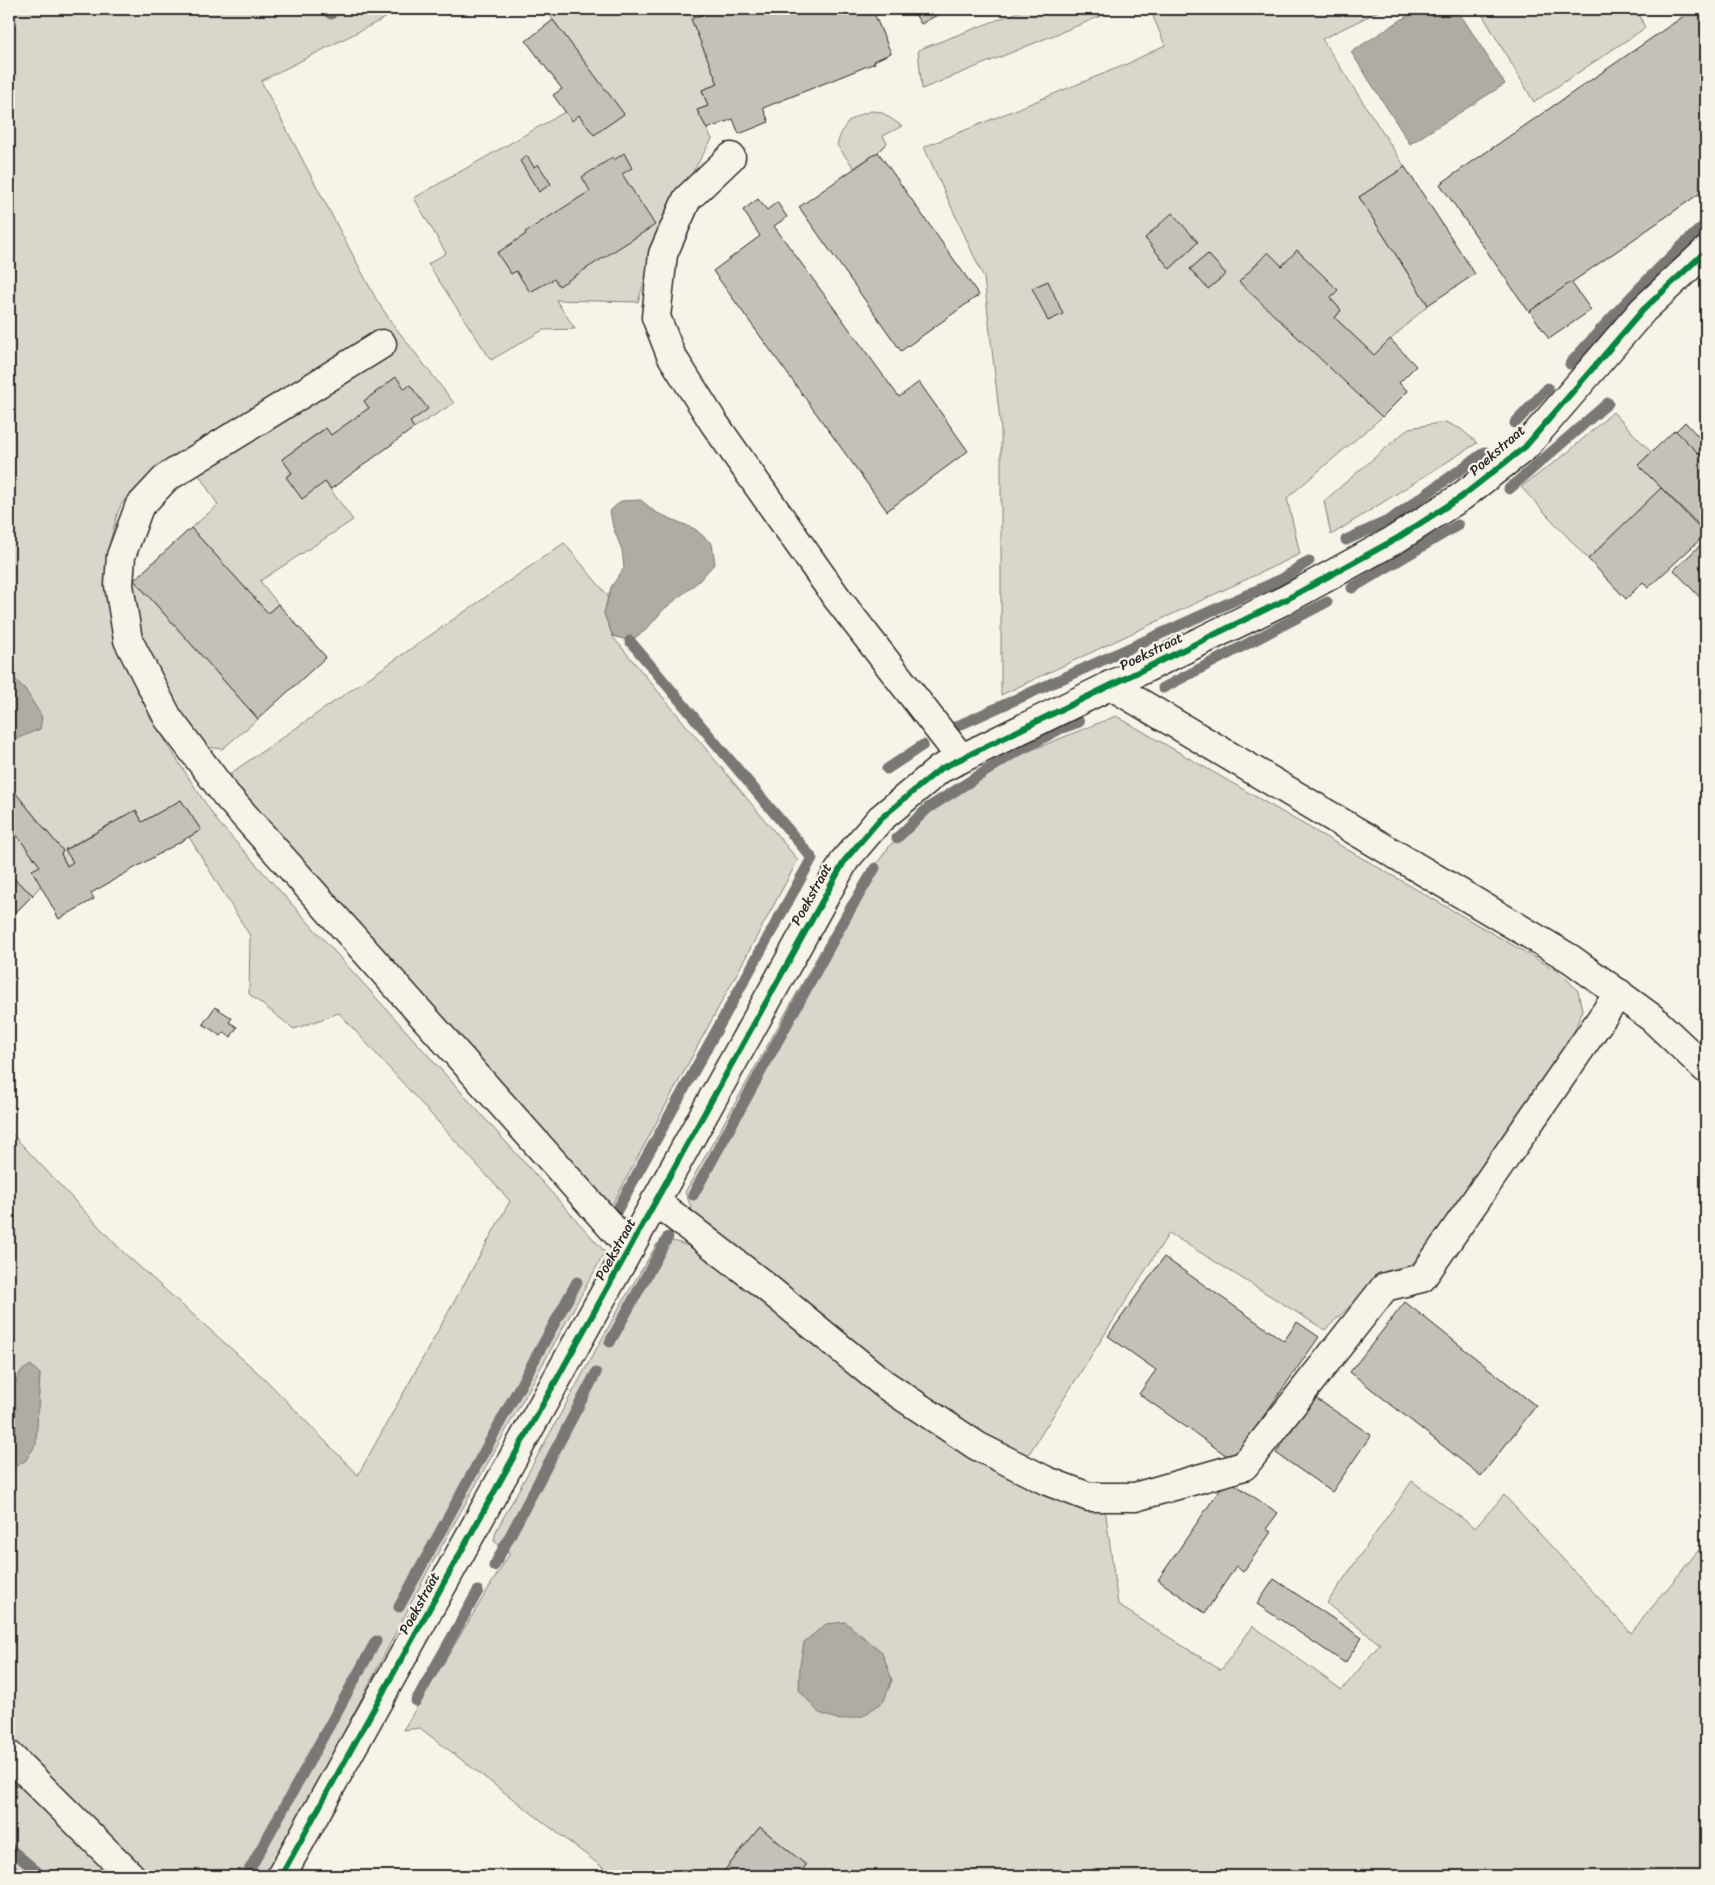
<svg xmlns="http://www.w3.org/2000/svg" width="1715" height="1885" viewBox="0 0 1715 1885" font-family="Sriracha,sans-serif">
<rect width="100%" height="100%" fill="#f7f3e8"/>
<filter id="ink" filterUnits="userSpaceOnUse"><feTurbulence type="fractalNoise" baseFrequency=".02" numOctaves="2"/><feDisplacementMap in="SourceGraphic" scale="10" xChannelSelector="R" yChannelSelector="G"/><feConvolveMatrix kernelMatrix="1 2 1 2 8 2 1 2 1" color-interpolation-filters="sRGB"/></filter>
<g filter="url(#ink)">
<g fill="#dad6cc" stroke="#82807c" fill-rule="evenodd">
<path d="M9,9h394l-142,72 115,218 16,24 62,80 -40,25 -4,-6 17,-13 -22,-20 -9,-12 -32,24 5,7 -38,27 -6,-7 -43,31 10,14 -5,4 38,5 28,38 -93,61 18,23 -10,9 -77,-85 27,-23 -31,-49c-23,14 -48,25 -64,46 -6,8 -8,23 -11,32 -29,98 55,209 105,287l388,431 -176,317 -160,307h-123l-137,-138v-268l17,-10 11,-45 3,-41 -19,-3 -12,26v-266l114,121 142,127 93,96 152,-274 -171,-188 -45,16 -45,-35 1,-58 -61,-99 12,-7 -20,-30 -39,22 -6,-12 -71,39 8,13 -6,4 -6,-12 2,-3 -54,-66v-47l7,1 9,-50 -16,-16z"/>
<path d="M545,9h170l-23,10 26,65 -16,6 6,16 -11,4 15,29 -52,89 -22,74 -82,-2 19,29 -32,1 -52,30 -63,-96 18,-11 -32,-55 151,-86 7,8 7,-5 15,20 29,-21z"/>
<path d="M1026,9h92l-196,80 -4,-39z"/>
<path d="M1150,9h233l-61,30 83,128 -46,30 69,108 -54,50 -39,-37 6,-8 -11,-12 7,-8 -40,-40 85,167 -95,81 13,56 -299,141v-265l-17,-152 -60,-131 203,-83 38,-19zM1172,214l26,28 -28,27 -25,-31zM1208,254l18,20 -18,15 -18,-20z"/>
<path d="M1479,9h158l8,19 -111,74z"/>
<path d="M871,111l10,1 21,14 -19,10 4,7 -9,9 -24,16 -17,-23c7,-22 11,-27 34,-34z"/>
<path d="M1613,412l38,40 -13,13 23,23 -73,71 -67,-72 46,-34z"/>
<path d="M1445,422l16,7 16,14 -146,92 -7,-34 85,-73z"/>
<path d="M564,543l44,53 -4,18 9,23 185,223 -186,345 -355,-388 -25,-29 -1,-15z"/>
<path d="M134,580l124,139 -36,30 -23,-3 -65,-116 -7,-43z"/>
<path d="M1116,716l445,257 17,18 4,19 -8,23 -128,191 -35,41 -25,6 -61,59 -156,-97 -146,230 -97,-61 -233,-190 -8,-20 162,-288 45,-61 56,-46 59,-37z"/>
<path d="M9,825l31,41 1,19 -8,10 -20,-17 -4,4z"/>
<path d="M674,1241l26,9 246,191 75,43 62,26 22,-2 13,97 103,65 32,-44 89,64 38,-46 -53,-41 85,-122 63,47 29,-33 127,138 75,-92v335h-908l8,-11 -46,-38 -40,49h-106l-194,-148 -17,2 107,-177 -16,-12 2,-10 124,-225 37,-62z"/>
<path d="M9,1769l105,107h-87l-18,-15z"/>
</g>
<g fill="#afaca4" stroke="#7a7874">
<path d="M1418,9h39l48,75 -95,60 -59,-92z"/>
<path d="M641,500l14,12 40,17 17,15 3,19 -16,18 -36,29 -17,20 -16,11 -17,-5 -9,-22 7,-27 13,-19 -2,-18 -9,-23 -3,-16 11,-10z"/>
<path d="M9,673l16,16 17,28 -2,12 -24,10 -7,-1z"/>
<path d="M31,1365l9,9 -4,70 -10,16 -17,10v-73l12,-26z"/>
<path d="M845,1622l37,30 10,28 -8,21 -21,15 -23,4 -21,-7 -20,-23 1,-25 4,-23 22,-18z"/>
</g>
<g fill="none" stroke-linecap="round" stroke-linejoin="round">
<g stroke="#7a7874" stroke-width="11">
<path d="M325,9l6,5"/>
<path d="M1570,364c43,-49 87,-97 136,-140"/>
<path d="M1515,423l33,-35"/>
<path d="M1509,489l99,-86"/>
<path d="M1346,540l44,-20 95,-68"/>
<path d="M1352,588l106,-63"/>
<path d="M1163,688l164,-86"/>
<path d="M955,727l327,-148 27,-18"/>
<path d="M887,769l36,-24"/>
<path d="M897,838l31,-30 83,-53 51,-27 17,-6"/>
<path d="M693,1195l154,-280 28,-47"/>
<path d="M616,1212l196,-354 -182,-217"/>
<path d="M610,1342l58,-105"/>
<path d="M494,1566l102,-193"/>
<path d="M399,1607l178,-325"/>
<path d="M416,1701l62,-110"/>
<path d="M9,1848l33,28"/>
<path d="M246,1876l130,-235"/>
</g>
</g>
<g fill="#c4c1b9" stroke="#2b2b2b">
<path d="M715,9h157l19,44 -17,8 1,2 -112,45 6,14 -30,12 -6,-15 -26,10 -10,-19 11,-4 -6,-16 16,-6 -27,-65z"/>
<path d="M912,9h36l-27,15z"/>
<path d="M1694,9h12v180l-177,123 -89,-128z"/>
<path d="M553,20l71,94 -30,21 -15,-20 -7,6 -19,-26 9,-6 -36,-48z"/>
<path d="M878,152l101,143 -78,56 -102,-144z"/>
<path d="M624,153l8,15 -10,6 33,51 -96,61 -5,-7 -24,13 -14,-21 -5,3 -14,-21 29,-19 -1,-2 65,-41 -8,-14 31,-20 1,3z"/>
<path d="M527,156l7,11 4,-3 13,20 -12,8 -19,-31z"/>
<path d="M1405,167l70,107 -47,31 -69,-108z"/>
<path d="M758,199l9,11 10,-8 10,15 -13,9 125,171 20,-15 49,69 -81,60 -174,-240 47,-35 -17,-26z"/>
<path d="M1172,213l26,29 -28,27 -25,-31z"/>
<path d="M1297,250l41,40 -8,8 11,12 -6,8 39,37 16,-16 26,27 -17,17 9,8 -26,26 -143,-135 29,-30 14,14z"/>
<path d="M1208,254l18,20 -18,15 -18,-20z"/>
<path d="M1048,281l15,33 -15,7 -16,-33z"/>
<path d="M1571,282l20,28 -42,29 -19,-28z"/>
<path d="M396,377l9,12 5,-4 18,24 -18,13 4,6 -83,61 -6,-7 -23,17 -16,-22 6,-4 -10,-14 44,-31 5,7 38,-27 -5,-7z"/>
<path d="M1685,422l21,23v16l-30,-30z"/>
<path d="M1675,430l31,31v71l-68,-67z"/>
<path d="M1661,488l45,46 -58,54 -5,-6 -17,17 -38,-40z"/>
<path d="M191,528l77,85 10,-9 48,53 -68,62 -124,-139z"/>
<path d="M1706,540v64l-32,-34z"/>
<path d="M9,785l54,66 -2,3 6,12 6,-4 -8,-12 71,-40 6,12 39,-22 20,30 -110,63 3,6 -35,20 -27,-49 8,-4 -31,-41z"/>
<path d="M13,878l20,17 -24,24v-37z"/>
<path d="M215,1007l17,11 -3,4 8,5 -6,10 -7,-5 -3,4 -18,-12z"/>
<path d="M1164,1257l120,84 13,-19 22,15 -86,123 -94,-66 17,-24 -48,-34z"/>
<path d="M1405,1302l131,104 -55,70 -131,-104z"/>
<path d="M1314,1397l57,38 -39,57 -56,-39z"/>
<path d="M1227,1479l51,34 -12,16 5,3 -28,40 -7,-6 -31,47 -47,-33z"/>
<path d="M1274,1579l88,59 -17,25 -88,-59z"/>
<path d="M760,1827l46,38 -8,11h-78z"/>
<path d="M9,1861l18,15h-18z"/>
</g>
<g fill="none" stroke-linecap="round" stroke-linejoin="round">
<g stroke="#2b2b2b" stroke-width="31">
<g id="minor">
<path d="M731,157l-44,42 -24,55 -7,63 15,38 43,68 123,175 124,160"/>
<path d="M382,344l-216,134 -27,29 -18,49 -2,29 9,55 40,78 58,77 404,453"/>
<path d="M1110,685l461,274 81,59 54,51"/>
<path d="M655,1201l105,81 124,102 93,62 70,35 42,16h46l109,-31 141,-179 37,-9 197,-285"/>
<path d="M9,1755l122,121"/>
<path d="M281,1876l564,-1016 35,-41 60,-50 349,-171 107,-59 65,-42 64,-50 118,-137 63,-59"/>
</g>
</g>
<use href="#minor" stroke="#f7f3e8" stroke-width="28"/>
<g stroke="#f7f3e8" stroke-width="9">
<path id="cycleway" d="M281,1876l564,-1016 35,-41 60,-50 349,-171 107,-59 65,-42 64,-50 118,-137 63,-59"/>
</g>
<use href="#cycleway" stroke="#00873e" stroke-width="6"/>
</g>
</g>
<g text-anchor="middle" stroke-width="4.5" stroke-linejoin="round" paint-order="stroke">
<g font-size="14" fill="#2b2b2b" stroke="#f7f3e8">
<text transform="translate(1497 450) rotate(-41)" y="5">Poekstraat</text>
<text transform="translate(1151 651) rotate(-26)" y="5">Poekstraat</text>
<text transform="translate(811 894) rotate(-61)" y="5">Poekstraat</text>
<text transform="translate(615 1249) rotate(-61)" y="5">Poekstraat</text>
<text transform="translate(419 1603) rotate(-61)" y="5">Poekstraat</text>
</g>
</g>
<rect width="1715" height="1885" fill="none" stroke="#f7f3e8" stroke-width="30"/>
<rect x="15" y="15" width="1685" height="1855" fill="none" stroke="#2b2b2b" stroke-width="2" filter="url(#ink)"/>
</svg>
